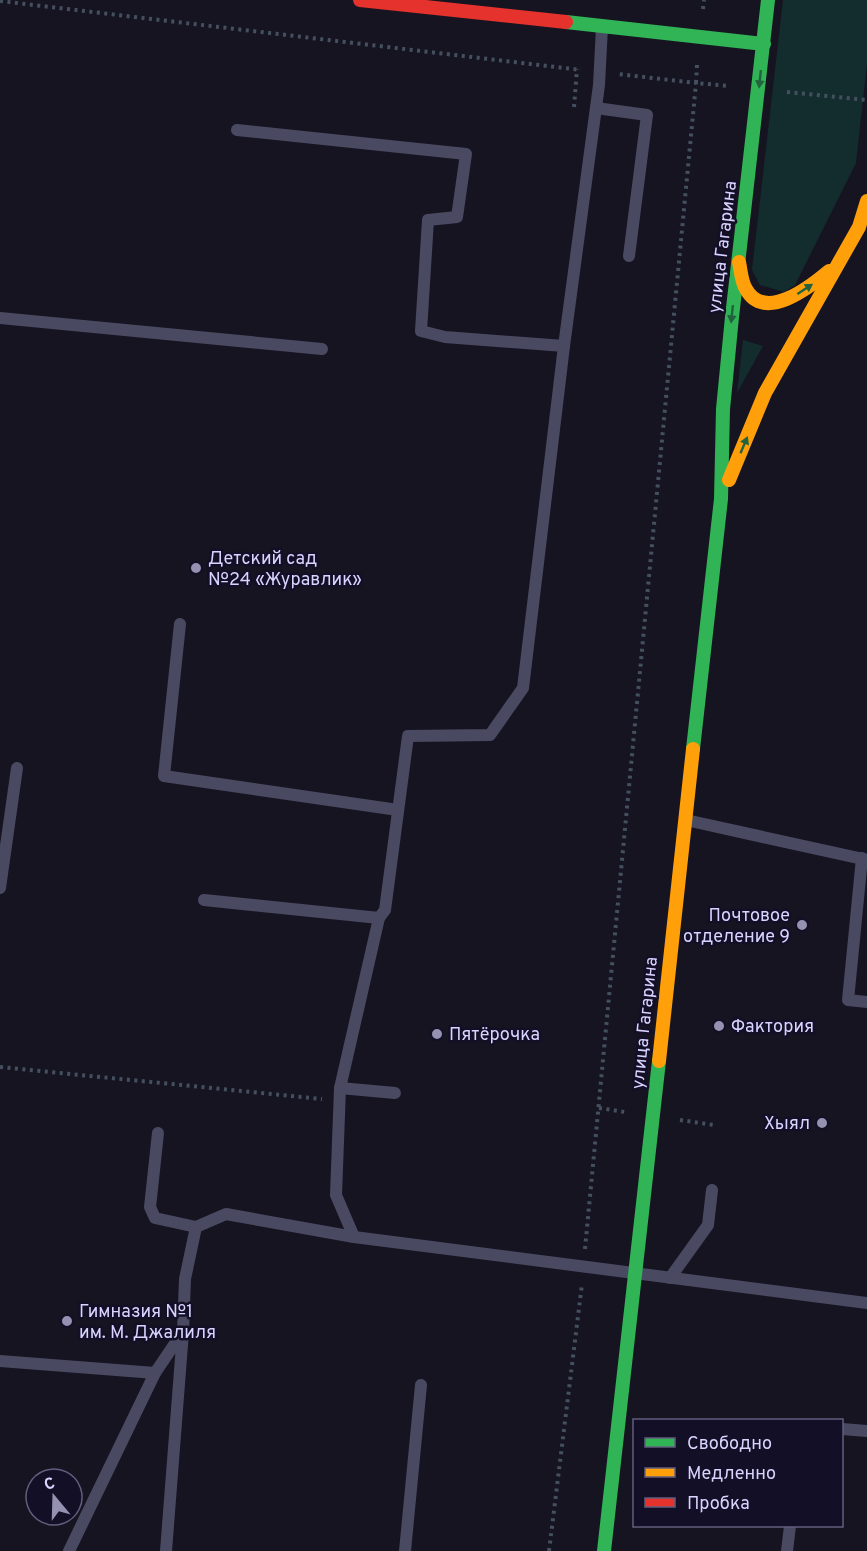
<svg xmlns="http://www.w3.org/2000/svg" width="867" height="1551" viewBox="0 0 867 1551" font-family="Overpass,sans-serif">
<rect width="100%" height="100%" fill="#161421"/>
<g fill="#132c2d">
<path d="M783,0h84v64l-11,99 -61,122 -11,7 -24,-7 -8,-15z"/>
<path d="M743,340l20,6 -26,47z"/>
</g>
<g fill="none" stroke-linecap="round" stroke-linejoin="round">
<g stroke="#44505f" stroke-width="4" stroke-dasharray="3 4.5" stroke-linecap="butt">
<path d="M0,1l581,69"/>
<path d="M703,9l1,-9"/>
<path d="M697,65l-1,18 33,3"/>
<path d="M787,92l80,8"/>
<path d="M574,107l3,-38"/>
<path d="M0,1067l322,32"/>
<path d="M599,1108l26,4"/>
<path d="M680,1120l34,5"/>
<path d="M585,1249l111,-1166 -78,-9"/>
<path d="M549,1551l33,-267"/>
</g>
<g stroke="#4a4962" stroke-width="12">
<path d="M596,108l51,7 -18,141"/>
<path d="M237,130l229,24 -9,63 -29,3 -7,111 24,6 119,9"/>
<path d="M0,318l322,31"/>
<path d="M180,624l-16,152 234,34"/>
<path d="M686,820l181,40"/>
<path d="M862,858l-14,142 19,2"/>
<path d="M0,888l17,-120"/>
<path d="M204,900l175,18"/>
<path d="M340,1088l55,5"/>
<path d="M158,1133l-8,74 5,11 41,9"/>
<path d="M354,1237l-18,-42 4,-107 39,-170 6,-8 23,-174 82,-1 33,-47 41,-342 35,-261 3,-58"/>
<path d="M670,1278l38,-53 4,-35"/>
<path d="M0,1361l155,12"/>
<path d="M842,1429l25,2"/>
<path d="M69,1551l86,-178 27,-40"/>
<path d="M166,1551l17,-219 2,-53 11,-52 30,-13 128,23 513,66"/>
<path d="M405,1551l16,-166"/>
<path d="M787,1551l3,-25"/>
</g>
<g stroke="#30b455" stroke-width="14">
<path d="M566,22l198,22"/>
<path d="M693,749l28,-250 2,-90 9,-92 36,-317"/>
<path d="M604,1551l55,-490"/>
</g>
<g stroke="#ff9f0a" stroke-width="14">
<path d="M739,262c2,9 2,19 7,27 18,34 64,-2 83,-18"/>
<path d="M729,480l36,-87 94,-166 8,-26"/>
<path d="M659,1061l34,-312"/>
</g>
<path stroke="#e5322d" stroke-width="14" d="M360,0l206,22"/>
</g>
<defs><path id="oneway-solid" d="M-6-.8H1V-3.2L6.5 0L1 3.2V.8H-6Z" transform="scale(1.5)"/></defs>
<g fill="#22623e">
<use href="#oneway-solid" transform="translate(760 79) rotate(96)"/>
<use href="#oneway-solid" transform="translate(805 289) rotate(-33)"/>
<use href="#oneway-solid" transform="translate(732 314) rotate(96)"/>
<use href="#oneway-solid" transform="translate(744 445) rotate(-67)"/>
</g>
<g fill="#9591b1" stroke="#130f26" stroke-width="2">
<circle cx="196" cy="568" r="6"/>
<circle cx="802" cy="925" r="6"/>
<circle cx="719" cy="1026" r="6"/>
<circle cx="437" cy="1034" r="6"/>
<circle cx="822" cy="1123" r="6"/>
<circle cx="67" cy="1321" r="6"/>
</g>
<g text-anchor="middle" stroke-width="5" stroke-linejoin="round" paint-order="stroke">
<g font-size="18" fill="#d9d4ff" stroke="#130f26">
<text transform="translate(722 247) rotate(-83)" y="6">улица Гагарина</text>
<text transform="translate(644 1023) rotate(-84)" y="6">улица Гагарина</text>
</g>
<g font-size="18" fill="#d9d4ff" stroke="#130f26" text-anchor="start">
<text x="208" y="564">Детский сад<tspan x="208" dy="21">№24 «Журавлик»</tspan></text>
<text x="790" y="921" text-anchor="end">Почтовое<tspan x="790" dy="21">отделение 9</tspan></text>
<text x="731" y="1032">Фактория</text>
<text x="449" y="1040">Пятёрочка</text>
<text x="810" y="1129" text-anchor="end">Хыял</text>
<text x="79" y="1317">Гимназия №1<tspan x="79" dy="21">им. М. Джалиля</tspan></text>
</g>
</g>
<rect x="633" y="1419" width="210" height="108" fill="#130f26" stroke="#625e7d" stroke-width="1.5"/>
<rect x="645" y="1438" width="30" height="9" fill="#30b455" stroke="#625e7d" stroke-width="1.5"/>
<text x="687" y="1449" font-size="18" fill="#d9d4ff">Свободно</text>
<rect x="645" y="1468" width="30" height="9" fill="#ff9f0a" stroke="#625e7d" stroke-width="1.5"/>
<text x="687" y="1479" font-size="18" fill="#d9d4ff">Медленно</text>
<rect x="645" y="1498" width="30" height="9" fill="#e5322d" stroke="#625e7d" stroke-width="1.5"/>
<text x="687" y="1509" font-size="18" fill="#d9d4ff">Пробка</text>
<g transform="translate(54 1497) rotate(341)"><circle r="28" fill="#130f26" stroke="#625e7d" stroke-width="1.5"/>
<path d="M0-4.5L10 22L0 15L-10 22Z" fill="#9591b1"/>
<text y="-9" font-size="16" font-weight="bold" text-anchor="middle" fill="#d9d4ff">С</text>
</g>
</svg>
